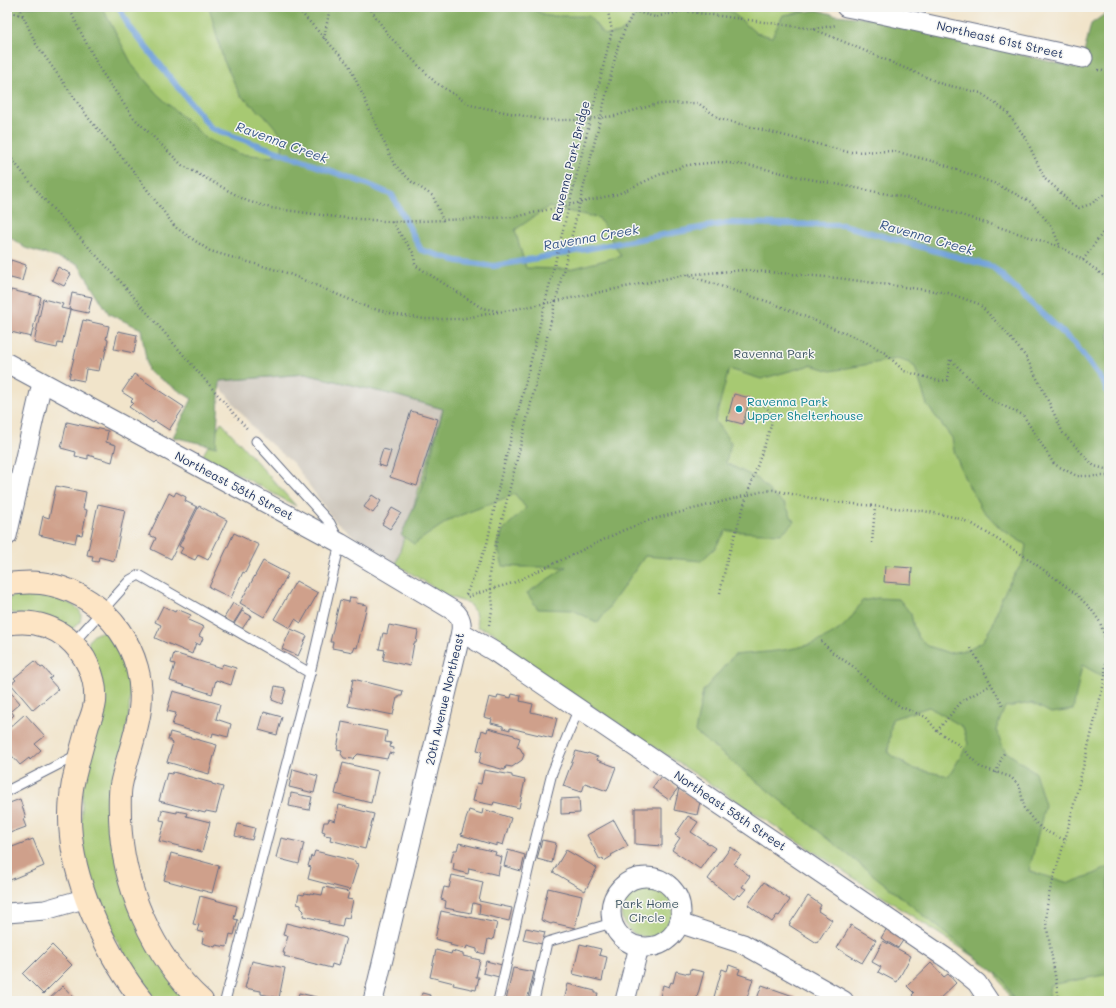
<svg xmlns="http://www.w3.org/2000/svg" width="1116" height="1008" viewBox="0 0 1116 1008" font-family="Mali,sans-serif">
<rect width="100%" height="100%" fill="#f6f6f2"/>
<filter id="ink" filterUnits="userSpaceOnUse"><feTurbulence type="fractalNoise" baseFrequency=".025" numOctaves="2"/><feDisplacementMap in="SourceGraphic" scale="8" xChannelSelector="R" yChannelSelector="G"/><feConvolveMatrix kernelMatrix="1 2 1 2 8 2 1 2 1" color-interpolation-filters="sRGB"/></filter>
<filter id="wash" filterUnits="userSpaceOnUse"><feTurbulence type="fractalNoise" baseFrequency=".012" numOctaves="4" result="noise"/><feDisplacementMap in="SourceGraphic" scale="16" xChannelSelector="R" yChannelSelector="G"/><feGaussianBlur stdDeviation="0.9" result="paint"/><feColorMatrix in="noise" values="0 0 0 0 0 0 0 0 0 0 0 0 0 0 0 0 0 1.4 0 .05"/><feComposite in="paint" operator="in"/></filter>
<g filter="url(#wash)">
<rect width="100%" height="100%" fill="#f1e4ca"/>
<path fill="#cac3b8" d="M305,374l93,22 45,13 -47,155 -30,-18 -32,-26 -40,-56 -38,-33 -39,-48 2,-2z"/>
<g fill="#a7c972" stroke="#617c68">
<path d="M7,7h777l325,76v918h-99l-2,-7 -15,-25 -484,-317 -16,-20 -15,-5 -3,-15 -7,-9 -19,-6 -53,-33 47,-155 -45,-13 -93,-22 -85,7z"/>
<path d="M221,422l75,84 -93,-51z"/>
<path d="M15,594c14,-3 55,5 64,16 3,3 2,8 1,12l-8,7 -60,-16c-6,-7 -5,-15 3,-19z"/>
<path d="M102,632h3l4,3 11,18 6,19 4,21 -1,20 -19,120 80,168h-35l-25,-36 -22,-41 -13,-30 -9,-30 -5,-32 1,-32 6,-156c2,-7 7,-11 14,-12z"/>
<circle cx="647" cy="911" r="26"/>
</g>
<path fill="#85ad64" stroke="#506e61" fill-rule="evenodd" d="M7,7h95l31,59 24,28 50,45 33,15 32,3 10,-5 1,-15 -15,-18 -28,-24 -17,-36 -14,-52h320l18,9h42l12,15 5,4 13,-2 8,-6 14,-20h85l30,26 16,4 11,-22 34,-5 19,5 39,4 205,50 11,-45 18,-13v669l-27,-15 -9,45 -22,3 -19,-10 -27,4 -9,23 9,21 30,21 10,33 -16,66 40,12 25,-9 15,-7v107l-59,11 -2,16h-34l-11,-22 -308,-247 8,-41 31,-36c36,-4 77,-3 107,-27 9,-7 15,-17 21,-27l15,-3 22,1 12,15 3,14 5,10 9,8 21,7 17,-3 16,-8 11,-18 6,-20 10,-21 14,-21 3,-17 -25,-16 -20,-21 -17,-31 -10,-26 -2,-13 -25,-33 -12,-38 -8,-5 -10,-3 -66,12 -20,-6 -50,14 -32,-10 -14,52 16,22 -5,20 32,16 17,18 10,7 9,18 -13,12 -55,-3 -11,17 -14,13 -56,-5 -47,67 -25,-13 -35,-1 -11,-16 39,-26h-45l-18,-1 -6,-19 6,-17 23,-22 -11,-14 -64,25 -37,25 -13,-9 21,-46 21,-80 -45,-13 -93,-22 -85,7 -4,66 -43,-10 19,-38 -44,-28 -7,-42 -32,-15 -31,-50 -53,-16 -18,-13zM548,207l51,11 22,38 -51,13 -44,-1 -11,-38zM929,707l34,20 5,17 -19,32 -35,-7 -26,-16 4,-34z"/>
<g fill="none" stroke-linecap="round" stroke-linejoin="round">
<path stroke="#6fa0d9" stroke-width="6" d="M119,7l9,18 83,103 156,56 25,11 29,55 36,11 37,5 233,-43 116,2 150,42 82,77 29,39 5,13"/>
</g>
<g id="blocks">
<g fill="#cfa08b">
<path d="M11,260l15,5 -4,16 -15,-4z"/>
<path d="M58,267l13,7 -7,12 -12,-6z"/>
<path d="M11,290l30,7 -10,40 -24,-6v-25z"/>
<path d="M72,293l20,4 -4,16 -19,-4z"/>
<path d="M43,299l20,5 -2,4 9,2 -8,34 -4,-1 -1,5 -23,-5z"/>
<path d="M83,320l26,6 -3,13 2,1 -4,19 -2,-1 -3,13 -13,-2 -2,12 -15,-3z"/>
<path d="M118,331l19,4 -3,18 -20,-4z"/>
<path d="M134,374l50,33 -15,23 -14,-9 -2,2 -24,-16 4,-4 -2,-2 2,-2 -11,-7z"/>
<path d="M734,394l16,4 -7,26 -16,-4z"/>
<path d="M411,411l27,8 -21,67 -27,-9z"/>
<path d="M67,422l41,9 -2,11 10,3 -4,17 -24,-7v4l-13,-3 1,-4 -15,-4z"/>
<path d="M383,449l8,2 -5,16 -8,-2z"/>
<path d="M56,486l30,6 -3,17 4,1 -5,25 -5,-1 -2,9 -36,-8 4,-19 6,2z"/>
<path d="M176,492l10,5 -1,4 12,6 -26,52 -20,-10 5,-11 -7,-3 20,-42 5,3z"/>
<path d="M372,495l9,6 -8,12 -9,-6z"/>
<path d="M98,504l27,6 -11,51 -15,-4 -1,5 -6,-1 1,-5 -6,-1z"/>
<path d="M199,506l28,14 -19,40 -10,-5 -3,5 -15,-7 3,-5 -4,-2z"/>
<path d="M392,508l9,5 -11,16 -8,-5z"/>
<path d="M234,533l25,12 -14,28 -2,-1 -12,26 -22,-11z"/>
<path d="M263,561l25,13 -24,43 -24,-14z"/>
<path d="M885,566l27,2 -1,16 -27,-2z"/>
<path d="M296,581l22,12 -17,30 -6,-4 -5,9 -16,-9z"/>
<path d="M350,597l7,1 -1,5 11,2 -10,43 -2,-1 -2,5 -21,-4 1,-6h-3l10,-42 9,2z"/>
<path d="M233,603l10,5 -10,16 -9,-6z"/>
<path d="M163,606l12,6 2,-3 14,6 -3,5 16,7 -5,9 4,2 -3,7 -4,-2 -4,11 -37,-16 6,-13 -6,-3z"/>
<path d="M242,611l9,5 -9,13 -8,-5z"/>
<path d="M389,625l29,6 -2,12h-2l-4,23 -27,-6 2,-10 -6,-1 4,-16 4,1z"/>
<path d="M291,629l16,7 -9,20 -16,-7z"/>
<path d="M174,653l47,15 2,-4 13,4 -5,17 -15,-5 -4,14 -42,-13 5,-17 -4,-1z"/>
<path d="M35,661l6,7 2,-1 9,10 -3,2 9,10 -25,21 -22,-26 5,-4 -2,-2z"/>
<path d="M353,679l50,12 -1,5h-3v2h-2l-4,17 -45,-9z"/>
<path d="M275,686l10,2 -1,2h2l-4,14 -10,-4z"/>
<path d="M7,688l13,15 -9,8 3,4 -5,5 -2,-2z"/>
<path d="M173,691l47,13 -4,15 15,5 -3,13 -15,-4 -1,4 -40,-12 4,-12 -9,-2z"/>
<path d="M512,694l9,2 -1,5 13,3 -2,8 26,6 -5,20 -42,-10v2l-7,-2v-2l-12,-3 1,-4 -8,-2 5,-20 8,2 1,-4 13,3z"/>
<path d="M264,712l18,5 -5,18 -18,-5z"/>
<path d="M25,714l20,22 -10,8 6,6 -11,10 -1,-2 -9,7 -13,-15v-20z"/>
<path d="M342,722l45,9 -2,11 6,1 -1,4 4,1 -1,6 -4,-1 -2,6 -29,-5 -5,5 -9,-1 -3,-4 1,-4 -5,-1z"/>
<path d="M488,728l26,7v1l6,2 -3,9 3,1 4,7 -2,5 -10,7 -6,-1 -1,4 -26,-7 3,-12 -5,-1 5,-20 5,2z"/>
<path d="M170,732l47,13 -8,29 -42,-12 6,-19 -3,-1v-2h-2z"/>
<path d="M576,751l11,3 1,-1 10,4 -1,3 19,7 -9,24 -22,-8 -3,9 -19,-6z"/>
<path d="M343,763l35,8 -7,32 -36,-9z"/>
<path d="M293,769l25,7 -4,17 -25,-6z"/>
<path d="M484,770l28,5v2l13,3 -6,28 -25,-6 -1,3 -20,-4 4,-18 4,1z"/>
<path d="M173,772l39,11v1l11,3 -7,26 -10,-2 -1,2 -46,-12 8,-28 5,1z"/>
<path d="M661,776l17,12 -9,12 -17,-12z"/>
<path d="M679,788l21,14 -3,13 -23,-5z"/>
<path d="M291,793l21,4 -3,13 -20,-4z"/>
<path d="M579,798l1,15 -19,1v-15z"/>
<path d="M20,799l6,19 -3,1 3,8 -19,7v-30z"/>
<path d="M339,805l35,9 -9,35 -35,-9 1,-4 -7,-1 1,-3 -3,-1 2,-9h4l1,-3 6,2z"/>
<path d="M635,808h27v38l-27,-2z"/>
<path d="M483,809l28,9 -8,27 -6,-2v3l-36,-11 8,-25 13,4z"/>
<path d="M162,810l15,3v-2l10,2 -1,3 24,6 -8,30 -43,-11 6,-20 -5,-1z"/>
<path d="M688,816l10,6 -7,10 24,16 -15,21 -28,-19 8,-12 -5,-3z"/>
<path d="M614,820l14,26 -17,9 1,1 -8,5 -1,-3 -3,2 -13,-25z"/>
<path d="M238,824l17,4 -3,12 -17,-4z"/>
<path d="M281,838l23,5 -5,21 -23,-6z"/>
<path d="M33,839l11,27 -34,14 -3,-7v-24z"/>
<path d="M542,840l14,3 -4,20 -15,-4z"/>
<path d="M459,843l37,9 -1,3 7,2 -4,18 -29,-7 -1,6 -15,-4 1,-7 -3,-1 3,-12h3z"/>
<path d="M731,847l10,8 -7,9 16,12 -8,11 4,2 -6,7 -2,-2 -4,5 -26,-20z"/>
<path d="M508,850l17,5 -4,16 -17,-5z"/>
<path d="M566,850l31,18 -12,23 -32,-19z"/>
<path d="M315,851l40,10v2l3,1 -8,26 -42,-11 3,-12 -3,-1 3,-10 2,1z"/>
<path d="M171,853l48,13 -7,27 -48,-13z"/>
<path d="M452,875l31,7 -4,19 33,7 -3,13 -30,-7 1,-9 -7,-2 -2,10 -26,-5 1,-7 -5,-2 3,-12 5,1z"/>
<path d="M764,882l26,18 -11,16 -2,-1 -5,7 -24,-17z"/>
<path d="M324,887l25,5 -2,7 6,1 -4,18 -5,-1 -2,10 -14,-3 1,-2 -26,-6 1,-5 -3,-3v-3l-4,-1 2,-10 5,1 1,-2 5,1v-1l12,2z"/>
<path d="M548,888l34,8 -7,32 -22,-5 -2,1 -10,-4z"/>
<path d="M200,896l37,10 -3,13 4,1 -4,15 -4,-1 -3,13 -11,-2 -1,2 -13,-4 2,-10 -7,-2 2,-6 -6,-1z"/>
<path d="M808,896l13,9 -3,6 14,9 -15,23 -28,-18z"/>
<path d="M441,911l56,12 -4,17 -5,-1 -3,15 -8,-2v-3l-10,-3 -1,3 -16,-4 1,-2 -16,-4z"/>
<path d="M286,923l16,4 1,-2 43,13 -8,28 -6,-2 -1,4 -47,-12 1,-3h-2l5,-17 -5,-1z"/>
<path d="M851,925l25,15 -14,23 -25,-15z"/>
<path d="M526,928l19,4 -3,12 -19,-4z"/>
<path d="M887,928l17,11 -6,9 -17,-10z"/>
<path d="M883,941l28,15 -14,26 -19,-10 3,-5 -9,-5z"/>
<path d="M580,944l21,5 -2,6 8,2 -5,24 -29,-7z"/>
<path d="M52,945l20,20 -29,29 -20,-20z"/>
<path d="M436,950l15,4 1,-3 11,3v2l17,4 -4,17h3l-3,13 -23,-5 1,-2 -24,-6z"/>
<path d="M252,961l33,7 -6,30 -18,-4v-3l-16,-3z"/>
<path d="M486,961l16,4 -3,12 -16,-4z"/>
<path d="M931,963l13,14 4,-3 8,9 -19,18h-20l-5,-6 2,-2 -7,-7z"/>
<path d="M729,965l11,4 -2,5 15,5 -7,22h-19l-13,-4 8,-28 5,2z"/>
<path d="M513,968l21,4 -7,29h-21z"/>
<path d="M690,969l14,3 -8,29h-37l4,-16 6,2 2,-5 2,1 3,-12 13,3z"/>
<path d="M568,984l27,7v2h3l-2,8h-32z"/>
<path d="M762,985l34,12 -2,4h-38z"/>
<path d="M63,986l14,15h-30z"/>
<path d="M299,993l30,7v1h-32z"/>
<path d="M422,993l8,2 -1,6h-9z"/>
</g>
</g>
</g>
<g filter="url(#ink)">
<use href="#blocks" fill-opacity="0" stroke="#666e84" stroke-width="1"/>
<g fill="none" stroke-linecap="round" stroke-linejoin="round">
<g stroke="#666e84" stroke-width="11">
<g id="service">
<path d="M73,643l57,-63 9,-5 171,98"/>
<path d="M7,791l70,-36"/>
<path d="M225,1001l85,-328 30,-130 -10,-20 -74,-82"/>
<path d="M498,1001l35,-152 19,-76 27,-65"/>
<path d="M534,1001l13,-59 65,-19"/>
</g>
</g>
<g stroke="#666e84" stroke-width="21">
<g id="minor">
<path d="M846,7l26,5 211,46"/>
<path d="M7,363l333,180 114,68c7,6 8,12 7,21l-88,369"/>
<path d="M7,536l35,-153"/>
<path d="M461,632l34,20 454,308 28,23 12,18"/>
<circle cx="646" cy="912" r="35"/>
<path d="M7,913l38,-3 42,-12"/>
<path d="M679,923l64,21 101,57"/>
<path d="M625,1001l14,-54"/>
</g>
</g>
<g stroke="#666e84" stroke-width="24">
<g id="secondary">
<path d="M7,584c15,-2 30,-3 45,1 55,12 95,68 88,124 -3,25 -14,51 -19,76 -2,10 -1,23 -1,33 2,67 32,138 82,183"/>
<path d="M7,624c22,-4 42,0 60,14 18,15 30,39 28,64 -1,8 -4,16 -7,23 -5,18 -10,36 -14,53 -4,17 -5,41 -3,58 5,53 38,124 72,165"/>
</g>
</g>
<g stroke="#666e84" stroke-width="2.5" stroke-dasharray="1 3" stroke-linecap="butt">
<path d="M19,7l17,37 54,76 41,48 44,59 35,24 77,22 80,34 31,8 27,4h35l72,-13 152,-31 60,-5 94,8 110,15 31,11 25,26 22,27 18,35 19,41 31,33 15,4"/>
<path d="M69,7l8,18 24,46 32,46 49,48 65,36 24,7 65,9 60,5 119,-5 103,-23 45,-21 25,-8 32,-3 33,4 46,11 109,21 153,49 22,13 26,20"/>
<path d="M296,7l53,58 45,99 18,18 21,14 10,25"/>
<path d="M369,7l20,29 46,46 35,23 74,15h34l37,-4 42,-12 41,-1 22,16 128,33 46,-1 45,12 57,21 35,18 21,25 8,19"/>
<path d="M607,7l5,24 -3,12"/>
<path d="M7,10l16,6"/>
<path d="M634,11l21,6 29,-6 130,18 128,55 39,9 26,19 19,27 19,40 11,9 15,16 8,4 12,-4 12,-9 6,1"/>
<path d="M814,29l23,-4"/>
<path d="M324,39l6,-32"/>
<path d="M618,46l7,-17 11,-22"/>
<path d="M1098,70l11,2"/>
<path d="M7,153l35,44 78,84 128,149"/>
<path d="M392,222l22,32 1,11 67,43 16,3"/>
<path d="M1083,260l26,-36"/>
<path d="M687,275l85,28 92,38 21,12 19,18 35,10 9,-1 2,-21 41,41 32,15 31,49 23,12h32"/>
<path d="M872,543l3,-36"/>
<path d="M720,593l7,-33 20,-64 24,-70c2,-16 -4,-18 -15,-27"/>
<path d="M466,595l21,-51 14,-68 20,-75"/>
<path d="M468,597l23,-8 22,-6 111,-53 26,-10 110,-28 13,-2 52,11 99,10 30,6 17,6 53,33 35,25 18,14 14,14 9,13 5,16 2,16 -3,29 -39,157 -15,50 -3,16 -1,16 12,71v8"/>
<path d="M489,625l4,-19 -4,-30 1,-8 41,-165"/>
<path d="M821,641l12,12 21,14 18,18 29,22 25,10 11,14 22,14 21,22 31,10 9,10 4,21 9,12 10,10 22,10"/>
<path d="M971,648l33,59"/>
<path d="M937,731l25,-30 29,-16"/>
<path d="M996,773l3,-9 6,-13"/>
</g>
<use href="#service" stroke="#fff" stroke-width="9"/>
<use href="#minor" stroke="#fff" stroke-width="19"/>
<use href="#secondary" stroke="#fde5c5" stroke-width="22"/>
<g stroke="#666e84" stroke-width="2.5" stroke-dasharray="1 3" stroke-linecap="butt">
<path d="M521,401l88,-358"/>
<path d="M531,403l87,-357"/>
</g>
</g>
</g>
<circle fill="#0f9aa8" stroke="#f6f6f2" stroke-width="1.5" cx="739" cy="409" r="4"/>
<g text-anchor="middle" stroke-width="3" stroke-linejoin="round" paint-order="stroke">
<g font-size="12" fill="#1b2f5e" stroke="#f6f6f2">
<text transform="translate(1000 40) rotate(13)" y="4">Northeast 61st Street</text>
<text transform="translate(571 161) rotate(-76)" y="4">Ravenna Park Bridge</text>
<text transform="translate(234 486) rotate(28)" y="4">Northeast 58th Street</text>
<text transform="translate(445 699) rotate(-77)" y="4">20th Avenue Northeast</text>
<text transform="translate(730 811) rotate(34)" y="4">Northeast 58th Street</text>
</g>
<g font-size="12" fill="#3e5663" stroke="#f6f6f2">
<text x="774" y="358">Ravenna Park</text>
<text x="647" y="908">Park Home<tspan x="647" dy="14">Circle</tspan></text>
</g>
<g font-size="12" fill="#0d838f" stroke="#f6f6f2" text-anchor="start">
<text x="747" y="406">Ravenna Park<tspan x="747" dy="14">Upper Shelterhouse</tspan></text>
</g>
<g font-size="13" font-style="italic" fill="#385789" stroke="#f6f6f2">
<text transform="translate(282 142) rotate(20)" y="5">Ravenna Creek</text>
<text transform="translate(591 237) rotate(-10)" y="5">Ravenna Creek</text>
<text transform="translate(927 237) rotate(16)" y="5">Ravenna Creek</text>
</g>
</g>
<rect width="1116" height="1008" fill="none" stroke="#f6f6f2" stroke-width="24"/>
</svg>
